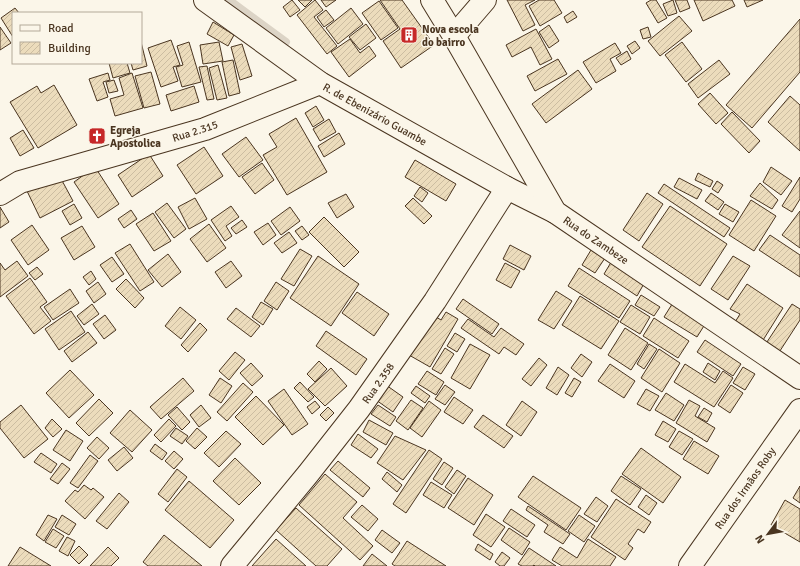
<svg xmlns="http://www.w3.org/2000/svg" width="800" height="566" viewBox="0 0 800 566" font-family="Signika,sans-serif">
<defs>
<pattern id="building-hatch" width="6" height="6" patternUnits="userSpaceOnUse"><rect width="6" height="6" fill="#ecdcbc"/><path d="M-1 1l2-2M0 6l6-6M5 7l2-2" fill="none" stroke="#ccbda1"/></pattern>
</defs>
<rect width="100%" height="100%" fill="#fbf6e9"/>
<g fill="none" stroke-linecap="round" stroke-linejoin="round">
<path stroke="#dcd4c6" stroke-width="8" d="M229,0l57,42"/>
</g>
<g fill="url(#building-hatch)" stroke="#4a3520">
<path d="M292,0l8,10 -10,7 -7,-10z"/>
<path d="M298,0h14l-7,7z"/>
<path d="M315,0l8,10 -9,7 23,29 -10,8 -30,-39z"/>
<path d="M321,0h15l-10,7z"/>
<path d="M380,0h22l32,45 -33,23 -18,-27 17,-12z"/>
<path d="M507,0h28l-10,5 10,20 -12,6z"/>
<path d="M539,0h15l8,13 -22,13 -11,-20z"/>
<path d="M651,0h5l11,18 -9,5 -12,-20z"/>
<path d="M673,0l4,13 -9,3 -5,-12z"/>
<path d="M675,0h12l3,8 -10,4z"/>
<path d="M694,0h38l3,6 -32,15z"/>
<path d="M744,0h19l-16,7z"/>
<path d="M379,1l19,27 -17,12 -19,-27z"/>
<path d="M15,8l4,5h-6v24l-12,-19z"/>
<path d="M351,8l12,16 -25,20 -12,-16z"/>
<path d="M326,10l8,10 -10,7 -7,-10z"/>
<path d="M573,11l4,6 -10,6 -3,-6z"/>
<path d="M679,16l13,15 -32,25 -12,-15z"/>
<path d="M800,19v53l-48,56 -26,-23z"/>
<path d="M213,22l21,13 -6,11 -21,-12z"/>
<path d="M366,24l10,14 -16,12 -11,-13z"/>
<path d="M549,25l10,16 -10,7 -10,-16z"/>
<path d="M0,27l11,16 -11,7z"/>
<path d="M648,27l3,10 -8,2 -3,-9z"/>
<path d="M536,29l16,30 -12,6 -9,-18 -19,10 -6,-12z"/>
<path d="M350,39l10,14 9,-7 7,10 -27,21 -18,-25z"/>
<path d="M171,40l9,25 -7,2 5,14 -17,6 -13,-39z"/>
<path d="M635,41l5,7 -8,6 -5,-8z"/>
<path d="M141,42l6,24 -14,4 -2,-7h10z"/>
<path d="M189,42l12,40 -19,5 -6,-20 7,-2 -6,-19z"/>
<path d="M219,42l4,19 -20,3 -3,-19z"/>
<path d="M682,42l20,27 -16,13 -21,-27z"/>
<path d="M615,43l6,10 -11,6 6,12 -20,12 -13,-21z"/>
<path d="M242,44l10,32 -12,4 -9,-33z"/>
<path d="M627,51l4,8 -10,6 -5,-7z"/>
<path d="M558,59l9,15 -32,17 -8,-15z"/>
<path d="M233,60l7,33 -11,3 -7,-34z"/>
<path d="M719,60l11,14 -32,24 -10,-14z"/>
<path d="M109,63h18l3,10 -17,5z"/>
<path d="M218,65l9,33 -10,2 -8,-32z"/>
<path d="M207,66l7,33 -7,1 -8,-33z"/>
<path d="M578,70l14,19 -46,34 -14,-19z"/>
<path d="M151,72l9,32 -16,4 -9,-32z"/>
<path d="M108,73l2,7 -7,2 5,15 -11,4 -8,-22z"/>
<path d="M132,73l11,35 -28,8 -5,-17 14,-4 -5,-17z"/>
<path d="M114,80l4,11 -9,2 -3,-11z"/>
<path d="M54,85l23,40 -39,23 -28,-46 27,-16 4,7z"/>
<path d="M194,86l5,16 -28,9 -5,-16z"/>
<path d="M710,93l18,20 -12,11 -18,-20z"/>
<path d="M790,96l10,9v46l-32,-29z"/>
<path d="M316,106l8,14 -11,7 -8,-14z"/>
<path d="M732,112l28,29 -11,12 -28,-29z"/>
<path d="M296,118l31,54 -40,23 -24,-40 14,-8 -8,-13z"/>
<path d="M329,119l7,13 -16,9 -7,-12z"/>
<path d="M23,130l11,18 -14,8 -10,-18z"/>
<path d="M339,133l6,11 -21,13 -6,-11z"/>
<path d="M246,137l17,23 -24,17 -17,-23z"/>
<path d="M204,147l19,29 -27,18 -19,-29z"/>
<path d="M149,154l14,22 -31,21 -14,-22z"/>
<path d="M415,160l41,24 -10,17 -41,-24z"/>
<path d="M262,163l12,17 -19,14 -13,-17z"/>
<path d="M95,167l24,37 -21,14 -24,-36z"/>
<path d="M771,167l21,14 -11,14 -18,-13z"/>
<path d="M698,173l15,8 -3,6 -15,-7z"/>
<path d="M59,175l14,26 -33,17 -13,-27z"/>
<path d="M800,177v22l-8,13 -10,-6z"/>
<path d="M679,178l23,12 -5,9 -23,-12z"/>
<path d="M717,181l6,4 -5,8 -6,-4z"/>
<path d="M760,183l18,17 -6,9 -22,-13z"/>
<path d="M664,184l66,44 -6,9 -66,-44z"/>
<path d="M420,187l8,6 -6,9 -8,-6z"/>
<path d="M647,193l16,11 -24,37 -16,-11z"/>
<path d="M711,193l13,9 -6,8 -13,-9z"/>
<path d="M346,194l8,13 -17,11 -9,-15z"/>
<path d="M195,198l12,21 -18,10 -11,-22z"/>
<path d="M413,198l19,18 -8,8 -19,-18z"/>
<path d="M751,200l25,16 -22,35 -25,-16z"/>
<path d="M167,203l19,26 -12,9 -19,-26z"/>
<path d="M74,204l8,14 -12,7 -8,-14z"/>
<path d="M725,204l14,8 -6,10 -14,-8z"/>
<path d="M231,206l8,11 -13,9 6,10 -7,5 -14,-21z"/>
<path d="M670,206l57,38 -27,42 -58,-39z"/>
<path d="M0,207l9,15 -9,6z"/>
<path d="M290,207l10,14 -19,14 -10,-14z"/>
<path d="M131,210l6,9 -13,9 -6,-9z"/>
<path d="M800,211v37l-18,-13z"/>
<path d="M153,213l18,28 -17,10 -18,-27z"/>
<path d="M324,217l35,35 -15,15 -35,-35z"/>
<path d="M242,220l5,7 -11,7 -5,-6z"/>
<path d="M268,223l8,12 -13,10 -9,-13z"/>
<path d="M209,224l17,24 -19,14 -17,-23z"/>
<path d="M32,225l17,25 -21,15 -17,-25z"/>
<path d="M82,226l13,21 -21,13 -13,-22z"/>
<path d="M302,226l7,9 -7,5 -7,-9z"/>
<path d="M289,232l8,11 -15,10 -8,-10z"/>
<path d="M770,235l30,20v22l-41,-27z"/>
<path d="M130,244l24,38 -14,9 -25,-38z"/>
<path d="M510,245l21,11 -7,14 -21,-11z"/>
<path d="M300,249l12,7 -18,30 -13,-7z"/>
<path d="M591,250l14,8 -10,15 -13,-8z"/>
<path d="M168,254l13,18 -19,15 -14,-17z"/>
<path d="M318,256l41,28 -28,42 -41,-28z"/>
<path d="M733,256l17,10 -22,34 -17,-11z"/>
<path d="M112,257l12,17 -12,8 -12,-17z"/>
<path d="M613,259l33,21 -9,16 -33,-22z"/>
<path d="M17,261l11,15 -28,21v-34l5,7z"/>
<path d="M231,261l11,15 -16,12 -11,-16z"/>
<path d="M505,263l15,8 -9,17 -15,-8z"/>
<path d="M37,267l6,7 -8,6 -6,-7z"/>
<path d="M579,268l51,33 -11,17 -51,-32z"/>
<path d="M91,271l5,8 -7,6 -6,-8z"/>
<path d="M30,278l17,24 -7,5 11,14 -17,13 -28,-38z"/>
<path d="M126,279l18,19 -9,10 -19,-19z"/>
<path d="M98,282l8,12 -12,9 -8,-12z"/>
<path d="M276,282l13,9 -12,19 -13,-9z"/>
<path d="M747,284l36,24 -23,37 -28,-18 8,-13 -10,-5z"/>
<path d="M70,289l9,14 -26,17 -9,-13z"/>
<path d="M556,291l16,10 -18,28 -16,-9z"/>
<path d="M357,292l32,22 -15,22 -32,-23z"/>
<path d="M641,295l19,12 -6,9 -19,-11z"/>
<path d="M580,296l39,25 -18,28 -39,-24z"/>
<path d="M463,299l36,25 -7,10 -36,-25z"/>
<path d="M674,301l33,20 -10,16 -33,-20z"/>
<path d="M261,302l12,7 -10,16 -11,-8z"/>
<path d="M92,304l7,10 -15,11 -7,-9z"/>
<path d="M792,304l8,5v11l-24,37 -13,-9z"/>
<path d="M631,305l19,12 -10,17 -20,-12z"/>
<path d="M180,307l16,13 -15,19 -16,-13z"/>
<path d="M236,308l24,18 -9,11 -24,-18z"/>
<path d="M71,311l14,21 -26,18 -14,-21z"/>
<path d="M446,312l12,7 -28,48 -21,-12 24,-40 8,5z"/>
<path d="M105,315l11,15 -12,9 -11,-15z"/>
<path d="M654,318l35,23 -11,17 -35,-22z"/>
<path d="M468,319l26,18 7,-9 23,16 -8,11 -12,-8 -5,7 -38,-26z"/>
<path d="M200,323l7,7 -19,22 -7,-7z"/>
<path d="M625,328l23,15 -17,27 -23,-15z"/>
<path d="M326,331l41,28 -11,16 -40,-29z"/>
<path d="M88,332l9,11 -25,19 -8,-11z"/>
<path d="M455,333l10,6 -8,13 -10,-6z"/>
<path d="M705,340l36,24 -8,12 -36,-24z"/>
<path d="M470,344l20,11 -20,34 -19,-11z"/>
<path d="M649,344l8,5 -13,20 -7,-5z"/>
<path d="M445,348l9,6 -13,20 -9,-5z"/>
<path d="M659,349l21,14 -18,29 -21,-14z"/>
<path d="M235,352l10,8 -16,20 -10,-9z"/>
<path d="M581,354l11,8 -10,15 -11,-9z"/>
<path d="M539,358l8,7 -16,21 -9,-7z"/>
<path d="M319,361l8,8 -12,13 -8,-8z"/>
<path d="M251,363l12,13 -11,10 -12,-13z"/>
<path d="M708,363l12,8 -5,9 -12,-8z"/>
<path d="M610,364l25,17 -11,17 -26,-17z"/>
<path d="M685,364l30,19 8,-12 10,7 -19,29 -40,-25z"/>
<path d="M558,367l11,8 -12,20 -11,-7z"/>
<path d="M743,367l12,7 -10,16 -12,-7z"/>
<path d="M331,368l16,18 -22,20 -17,-17z"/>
<path d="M70,370l24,25 -25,23 -23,-25z"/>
<path d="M427,371l17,11 -8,13 -18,-11z"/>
<path d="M183,378l11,13 -33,28 -11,-12z"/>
<path d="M220,378l12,8 -11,17 -12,-8z"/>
<path d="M574,378l7,4 -9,15 -7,-4z"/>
<path d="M300,382l14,15 -6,5 -14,-14z"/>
<path d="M243,383l10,9 -26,29 -10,-9z"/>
<path d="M386,385l17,12 -10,15 -17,-12z"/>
<path d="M445,385l10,7 -10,13 -10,-6z"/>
<path d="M731,385l12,8 -13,20 -12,-8z"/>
<path d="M416,386l14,10 -5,7 -14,-10z"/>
<path d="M284,389l24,35 -16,11 -24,-34z"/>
<path d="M646,389l13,7 -9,15 -13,-7z"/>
<path d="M666,393l18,12 -10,16 -19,-11z"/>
<path d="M256,396l28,29 -21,20 -28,-28z"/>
<path d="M454,397l19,13 -10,14 -19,-12z"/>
<path d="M99,399l14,14 -24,23 -13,-13z"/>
<path d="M411,400l12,8 -15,22 -12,-9z"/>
<path d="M689,400l11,6 -5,10 20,12 -8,14 -31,-19z"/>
<path d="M315,401l5,6 -8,7 -5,-7z"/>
<path d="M429,401l12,9 -19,27 -12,-9z"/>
<path d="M522,401l15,11 -16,24 -15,-11z"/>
<path d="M21,405l27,34 -24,19 -24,-30v-6z"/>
<path d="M201,405l10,13 -12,9 -9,-12z"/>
<path d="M378,405l18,12 -6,9 -19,-12z"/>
<path d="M177,407l13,15 -8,8 -14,-15z"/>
<path d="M328,407l6,6 -8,8 -6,-6z"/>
<path d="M704,408l8,5 -5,9 -9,-5z"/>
<path d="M130,410l22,20 -20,22 -22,-19z"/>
<path d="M483,415l30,21 -9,12 -30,-21z"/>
<path d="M52,419l10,10 -9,8 -8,-9z"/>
<path d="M169,419l7,7 -15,16 -7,-7z"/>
<path d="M369,420l24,13 -7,12 -23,-13z"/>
<path d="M663,421l13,8 -8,13 -13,-7z"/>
<path d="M176,428l12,8 -6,8 -12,-8z"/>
<path d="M197,428l10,9 -12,12 -9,-8z"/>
<path d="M66,430l17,11 -13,20 -17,-11z"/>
<path d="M226,431l15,13 -22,23 -15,-14z"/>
<path d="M679,431l14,8 -11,16 -13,-8z"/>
<path d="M358,434l20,15 -7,9 -20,-13z"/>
<path d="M395,436l31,14 -23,30 -26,-17z"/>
<path d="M97,437l12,11 -10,11 -12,-11z"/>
<path d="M694,441l25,15 -11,18 -25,-15z"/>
<path d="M155,444l12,9 -5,7 -12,-9z"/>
<path d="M124,447l9,11 -16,13 -9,-11z"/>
<path d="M641,448l40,29 -18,26 -41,-29z"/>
<path d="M429,450l13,9 -36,54 -13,-9z"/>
<path d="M174,451l9,8 -9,10 -9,-8z"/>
<path d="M41,453l16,11 -6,9 -17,-11z"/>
<path d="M90,455l8,6 -20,27 -8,-5z"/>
<path d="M235,458l26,25 -22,22 -26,-24z"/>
<path d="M338,461l32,27 -7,9 -33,-27z"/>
<path d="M444,462l9,6 -11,17 -9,-6z"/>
<path d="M62,463l8,6 -12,15 -8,-5z"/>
<path d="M177,469l10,8 -19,25 -10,-8z"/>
<path d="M457,470l9,6 -12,18 -9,-7z"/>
<path d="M387,472l15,13 -5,7 -15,-13z"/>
<path d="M325,474l32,28 -14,16 30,28 -13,14 -61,-55z"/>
<path d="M533,476l48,32 -15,22 -48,-33z"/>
<path d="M621,476l20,13 -11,16 -19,-14z"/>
<path d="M468,478l25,17 -19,30 -26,-17z"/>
<path d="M189,481l45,39 -24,28 -45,-38z"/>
<path d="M431,482l21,13 -8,13 -21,-13z"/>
<path d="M84,485l7,5 2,-2 11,9 -19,22 -20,-18 10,-11 3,2z"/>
<path d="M800,486v17l-7,-5z"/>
<path d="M119,493l10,9 -22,27 -11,-8z"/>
<path d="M646,495l11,8 -8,12 -11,-8z"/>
<path d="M596,497l12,9 -11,16 -13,-8z"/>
<path d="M616,499l35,23 -7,11 -6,-4 -10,15 5,4 -8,12 -34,-23z"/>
<path d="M785,500l15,9v33l-29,-17z"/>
<path d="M362,505l16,14 -10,12 -17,-14z"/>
<path d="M528,506l42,28 -7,10 -19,-12 4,-7 -22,-15z"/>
<path d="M296,508l46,41 -15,17h-11l-40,-36z"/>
<path d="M511,509l24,16 -8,12 -24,-16z"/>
<path d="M486,514l19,13 -14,20 -18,-12z"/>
<path d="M48,515l9,4 -13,22 -8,-6z"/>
<path d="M62,515l14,9 -7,11 -14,-8z"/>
<path d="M579,515l16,11 -11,16 -16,-11z"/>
<path d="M509,528l21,14 -8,13 -21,-15z"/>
<path d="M53,529l11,7 -8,12 -11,-6z"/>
<path d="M382,530l18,13 -8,10 -17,-13z"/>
<path d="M164,535l38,31h-54l-5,-4z"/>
<path d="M67,537l8,4 -7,15 -9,-5z"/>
<path d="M276,539l30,27h-54z"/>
<path d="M588,539l28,18 -6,9h-48l-10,-6 8,-13 17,11z"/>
<path d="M407,541l39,25h-51l-3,-2z"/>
<path d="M478,544l15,10 -3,6 -15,-10z"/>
<path d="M79,546l9,9 -9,9 -9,-9z"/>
<path d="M20,547l31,19h-43z"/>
<path d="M108,547l11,11 -8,8h-21z"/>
<path d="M529,548l27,18h-21l-1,-1 -1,1h-11l-4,-2z"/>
<path d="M502,552l8,6 -6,8h-4l-5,-4z"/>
<path d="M372,554l15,12h-24z"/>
</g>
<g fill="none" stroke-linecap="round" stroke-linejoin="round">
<g stroke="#4a3520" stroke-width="24">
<g id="street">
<path d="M205,0l115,83 187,105 48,24"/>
<path d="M432,0l22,36 101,176 245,166"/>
<path d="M454,36l31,-36"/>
<path d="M0,194l20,-12 185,-53 115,-46"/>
<path d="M232,566l76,-92 51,-65 76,-108 72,-113"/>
</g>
</g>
<g stroke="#4a3520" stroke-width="24">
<path id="secondary" d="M690,566l110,-156"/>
</g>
<use href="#street" stroke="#fbf6e9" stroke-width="22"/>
<use href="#secondary" stroke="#fbf6e9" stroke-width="22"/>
</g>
<defs>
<g id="building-square" transform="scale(0.9)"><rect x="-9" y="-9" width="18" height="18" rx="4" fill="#c62828" stroke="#fbf6e9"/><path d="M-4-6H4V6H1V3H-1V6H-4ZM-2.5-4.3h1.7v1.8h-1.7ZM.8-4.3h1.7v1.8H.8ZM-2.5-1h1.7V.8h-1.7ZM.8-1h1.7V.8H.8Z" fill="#fff"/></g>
<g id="church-square" transform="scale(0.9)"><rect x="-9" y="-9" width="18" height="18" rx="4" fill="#c62828" stroke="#fbf6e9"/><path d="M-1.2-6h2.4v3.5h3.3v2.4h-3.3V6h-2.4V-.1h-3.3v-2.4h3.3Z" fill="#fff"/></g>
</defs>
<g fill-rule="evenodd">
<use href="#building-square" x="409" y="35"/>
<use href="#church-square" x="97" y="136"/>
</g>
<g text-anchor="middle" stroke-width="3" stroke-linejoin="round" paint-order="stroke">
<g font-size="11" font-weight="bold" fill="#4a3520" stroke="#fbf6e9" text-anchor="start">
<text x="422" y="33">Nova escola<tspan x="422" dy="13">do bairro</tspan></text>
<text x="110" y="134">Egreja<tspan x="110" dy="13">Apostolica</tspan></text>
</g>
<g font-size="11" fill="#4a3520" stroke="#fbf6e9">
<text transform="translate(375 114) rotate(29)" y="4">R. de Ebenizário Guambe</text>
<text transform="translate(195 131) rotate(-18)" y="4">Rua 2.315</text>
<text transform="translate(596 240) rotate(34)" y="4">Rua do Zambeze</text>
<text transform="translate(378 383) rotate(-55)" y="4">Rua 2.358</text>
<text transform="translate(745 488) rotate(-55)" y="4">Rua dos Irmãos Roby</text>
</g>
</g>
<rect x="12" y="12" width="130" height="52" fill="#fbf6e9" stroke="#b4a999"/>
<rect x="20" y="25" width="20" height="6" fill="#fbf6e9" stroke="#b4a999"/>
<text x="48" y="32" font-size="12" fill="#4a3520">Road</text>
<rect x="20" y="42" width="20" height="12" fill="url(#building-hatch)" stroke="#b4a999"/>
<text x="48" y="52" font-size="12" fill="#4a3520">Building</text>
<g transform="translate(768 534) rotate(238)" stroke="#fbf6e9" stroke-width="3" paint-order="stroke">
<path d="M0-3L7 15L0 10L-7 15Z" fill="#4a3520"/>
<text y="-6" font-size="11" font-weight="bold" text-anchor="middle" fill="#4a3520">N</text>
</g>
</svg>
